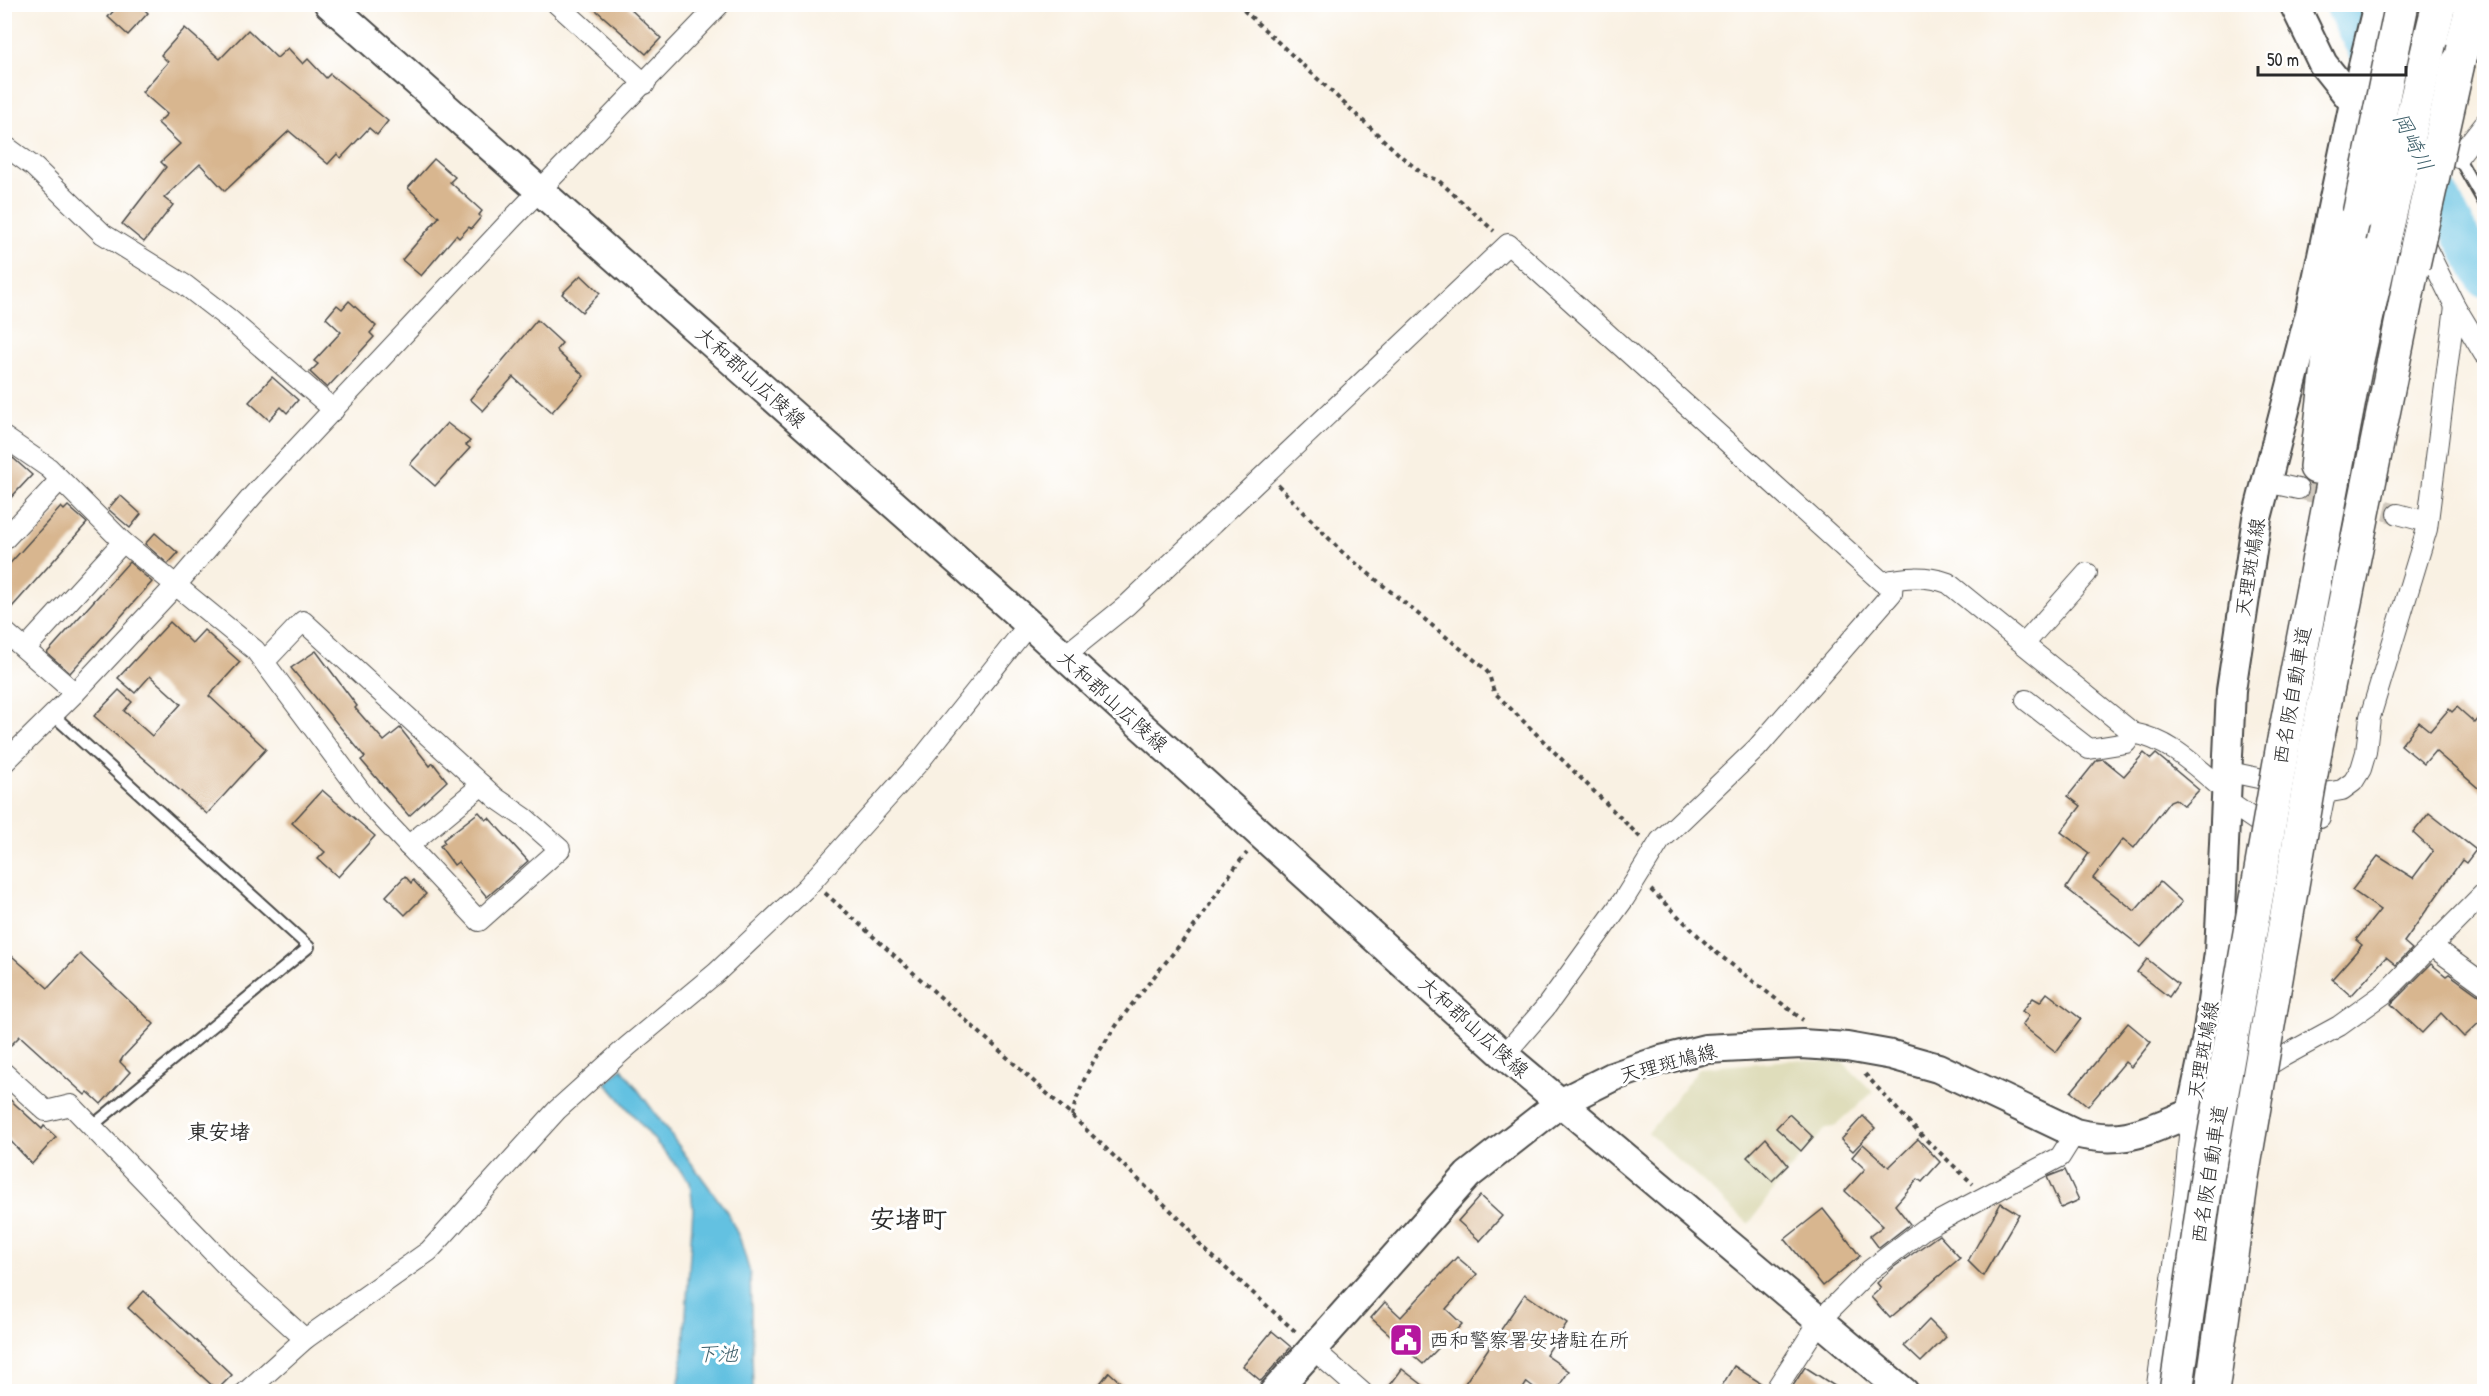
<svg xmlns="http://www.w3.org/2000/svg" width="2489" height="1396" viewBox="0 0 2489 1396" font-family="'Patrick Hand','Klee One',sans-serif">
<rect width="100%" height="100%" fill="#fff"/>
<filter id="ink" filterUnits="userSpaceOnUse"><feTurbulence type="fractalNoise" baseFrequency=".0167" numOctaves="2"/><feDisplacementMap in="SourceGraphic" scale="12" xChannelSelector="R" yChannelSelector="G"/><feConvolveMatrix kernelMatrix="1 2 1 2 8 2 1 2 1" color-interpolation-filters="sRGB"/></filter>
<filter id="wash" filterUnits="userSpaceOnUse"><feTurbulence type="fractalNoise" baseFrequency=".008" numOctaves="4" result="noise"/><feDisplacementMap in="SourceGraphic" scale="24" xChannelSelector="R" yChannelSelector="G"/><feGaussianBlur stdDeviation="1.35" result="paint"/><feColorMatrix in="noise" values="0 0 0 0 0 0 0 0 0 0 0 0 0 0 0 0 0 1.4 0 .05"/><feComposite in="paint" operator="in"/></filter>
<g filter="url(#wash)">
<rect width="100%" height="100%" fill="#f9f1e3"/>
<path fill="#dfddbb" d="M1791,1060l52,2 30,30 -39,35 -8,1 -50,58 -27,38 -101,-91 51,-65z"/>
<path fill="#63c1e1" stroke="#477686" stroke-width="1.5" d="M622,1068l105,144 13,27 10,34 3,118h-75l6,-46 9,-137 -3,-26 -84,-99z"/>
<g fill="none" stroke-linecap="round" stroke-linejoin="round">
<g stroke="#63c1e1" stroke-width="36">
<path d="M2342,4l37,72"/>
<path d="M2422,160l62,119"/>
</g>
</g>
<g id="blocks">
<g fill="#d8b68f">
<path d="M120,4h19l9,9 -20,22 -20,-18z"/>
<path d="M589,4h36l36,34 -15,16z"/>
<path d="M185,28l35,31 28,-29 29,28 11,-10 15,16 5,-5 18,19 4,-4 58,47 -11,14 -8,-7 -28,30 -4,-4 -9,10 -39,-33 -64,60 -25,-27 -36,34 9,7 -29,37 -22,-18 44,-57 -5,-5 19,-18 -22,-21 9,-9 -25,-22 26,-30 -7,-7z"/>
<path d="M434,159l21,18 -5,5 32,29 -3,4 2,2 -10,12 -2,-2 -10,11 -3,-3 -35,41 -19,-16 37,-43 -31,-29z"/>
<path d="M581,275l19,18 -18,19 -20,-18z"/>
<path d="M349,301l27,25 -6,7 4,4 -47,51 -17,-16 8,-8 -4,-3 27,-29 -15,-14 11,-13 5,4z"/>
<path d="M537,320l25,23 -5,6 1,3 26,24 -32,36 -39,-35 -30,34 -13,-12z"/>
<path d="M272,377l26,23 -11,13 -6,-6 -12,13 -20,-18z"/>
<path d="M447,423l23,18 -4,4 4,3 -35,38 -25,-22z"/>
<path d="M13,458l19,17 -28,30v-38z"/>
<path d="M120,495l21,19 -11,14 -22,-19z"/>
<path d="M68,506l19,17 -83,93v-46l57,-63 3,3z"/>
<path d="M155,533l23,20 -10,11 -23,-20z"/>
<path d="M129,562l23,20 -82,91 -23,-20z"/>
<path d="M170,622l22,21 12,-13 36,32 -31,34 57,53 -59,65 -113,-98 25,-26 13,12 -8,9 28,25 29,-32 -31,-28 -15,17 -17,-15z"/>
<path d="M316,651l41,55 -2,2 29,33 16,-13 30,38 3,-3 14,18 -38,35 -48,-56 4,-3 -74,-89z"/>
<path d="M2457,707l18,16 9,-11v81l-49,-42 -11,13 -23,-19 18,-23 11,9 19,-22 3,3z"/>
<path d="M2144,753l7,6 5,-5 43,36 -15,16 -9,-7 -5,2 -36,47 -11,-9 -30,39 42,33 25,-29 22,20 -41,45 -75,-59 23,-35 -28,-21 20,-26 -13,-10 29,-36 6,-1 21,17z"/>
<path d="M322,790l53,46 -37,41 -20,-18 7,-7 -33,-29z"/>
<path d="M479,812l7,8 3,-2 39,43 -41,36 -29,-35 -4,3 -14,-19 5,-3 -2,-3z"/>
<path d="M2429,813l47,37 -10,13 -4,-3 -58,82 8,7 -16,16 -10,-8 -35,39 -19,-17 30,-34 -6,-5 24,-30 -28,-20 26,-34 35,22 20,-27 -20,-18z"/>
<path d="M405,876l6,7 2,-3 13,14 -21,21 -19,-19z"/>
<path d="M4,949l44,39 32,-34 74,70 -31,33 -3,5 10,10 -29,32 -13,-12 -3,3 -65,-59 -16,16z"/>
<path d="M2147,959l31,25 -9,13 -32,-25z"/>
<path d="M2431,964l15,12 3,-2 28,20 7,2v22l-20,19 -23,-24 -19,20 -31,-29z"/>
<path d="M2047,993l34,26 -25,33 -34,-27 7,-9 -7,-5 11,-13 7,4z"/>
<path d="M2128,1023l23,19 -20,25 -6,-5 -37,44 -17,-14z"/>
<path d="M4,1094l38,35 2,-3 12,11 -24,27 -28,-30z"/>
<path d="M1789,1114l24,23 -12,14 -25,-23z"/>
<path d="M1863,1116l12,12 -22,23 -12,-11z"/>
<path d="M1766,1138l22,27 -16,16 -25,-24z"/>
<path d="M1918,1139l22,23 -18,20 -4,-3 -23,26 15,19 -31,24 -9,-12 13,-10 -38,-35 20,-22 -13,-12 11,-13 26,23z"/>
<path d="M2065,1170l14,30 -18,8 -14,-31z"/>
<path d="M1480,1196l22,20 -22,25 -22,-20z"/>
<path d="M2001,1203l18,11 -36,62 -15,-15z"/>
<path d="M1823,1209l37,47 -37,30 -38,-47z"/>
<path d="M1939,1235l21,23 -70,60 -19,-21 10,-9 -4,-5 17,-16z"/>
<path d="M1457,1257l20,17 -31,35 16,15 -39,40 -52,-46 14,-16 16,15z"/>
<path d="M144,1291l88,84 -15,15 -89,-82z"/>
<path d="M1525,1294l42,29 -21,32 23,16 -14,21h-15l-13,-10 -6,10h-62z"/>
<path d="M1929,1320l17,17 -25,25 -17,-16z"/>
<path d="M1272,1331l19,16 -30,34 -18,-15z"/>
<path d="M1734,1366l30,19 -2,7h-44z"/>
<path d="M1805,1367l39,25h-55z"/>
<path d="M1402,1369l30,23h-47z"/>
<path d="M1109,1372l22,20h-38z"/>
</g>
</g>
</g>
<g filter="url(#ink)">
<use href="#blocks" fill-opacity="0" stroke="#4a4947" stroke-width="1.5"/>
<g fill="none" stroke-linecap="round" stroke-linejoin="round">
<path stroke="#d0c9be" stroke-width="20" stroke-dasharray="20 10" stroke-linecap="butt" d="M2298,489l100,25"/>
<g stroke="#4a4947" stroke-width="14">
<g id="lane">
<path d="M2458,157l26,46"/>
<path d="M53,715l256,232 -217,179"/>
</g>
</g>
<g stroke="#4a4947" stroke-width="22">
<g id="street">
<path d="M557,4l88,80"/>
<path d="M2444,127l14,30 26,-33"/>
<path d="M4,145l30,22 69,67 82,51 44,34 105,91"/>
<path d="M2396,187l59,119 29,48"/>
<path d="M4,437l45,31 74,74 132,108 9,12 109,146 106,113 81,-72 -35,-31 -29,-20 -193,-177 -39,41"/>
<path d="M2266,482l32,7"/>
<path d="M2398,514l29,8"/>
<path d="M4,540l56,-60"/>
<path d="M4,631l71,62"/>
<path d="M2024,644l63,-71"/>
<path d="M25,649l98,-107"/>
<path d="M1064,656l62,-50 382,-362 374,338c23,-5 43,-7 66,1l185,150c38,7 63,34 92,58"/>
<path d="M2026,700l63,49 37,-6 7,-10"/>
<path d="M4,763l71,-70 101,-108 79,-92 255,-272 210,-217"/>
<path d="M2225,771l62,13"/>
<path d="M2224,799l50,34"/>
<path d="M2320,818l5,-25 17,-3 11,-8 8,-13 5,-17 4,-35 57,-188 28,-223"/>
<path d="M408,846l74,-61"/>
<path d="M2433,947l51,37"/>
<path d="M1504,1055l41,-47 79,-109 36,-58 97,-93 135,-155 1,-13"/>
<path d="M4,1073l42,38 25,-6 166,172 68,62"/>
<path d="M1313,1349l49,43"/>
<path d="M246,1392l59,-53 124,-88 128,-141 71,-64 88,-73 90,-85 114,-127 109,-137"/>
<path d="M1774,1392l47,-73 49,-49 54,-41 136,-72 15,-24"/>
<path d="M2156,1392l28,-198 7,-81 91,-56 57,-31 46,-33 99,-100"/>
</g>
</g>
<g stroke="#4a4947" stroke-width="32">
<g id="secondary">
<path d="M329,4l700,620 475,431 400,337"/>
<path d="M2294,4l29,60 31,39"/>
<path d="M1274,1392l194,-217 92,-72 52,-26 49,-17 44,-11 97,-5 45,3 45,8 46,13 137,65c51,12 70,-2 116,-20l16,-76 12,-84 12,-263 26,-172 53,-205 44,-210 24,-99"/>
</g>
</g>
<g stroke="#4a4947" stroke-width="36">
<g id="highway">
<path d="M2430,41l9,-37"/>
<path d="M2458,63l15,-59"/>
<path d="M2316,467l15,-125 28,-128"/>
<path d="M2283,745l72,-376 28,-125"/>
<path d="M2315,751l98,-486"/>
</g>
</g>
<g stroke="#4a4947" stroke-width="4" stroke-dasharray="4.5 4.5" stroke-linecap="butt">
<path d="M1237,4l165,153 22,18 15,6 55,50"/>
<path d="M1278,485l63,66 142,116 6,7 5,18 146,145"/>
<path d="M1651,890l62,60 90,70"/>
<path d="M825,893l247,223 117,112 10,16 98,89"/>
<path d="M1865,1074l54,59 54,51"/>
<path d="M1072,1116c14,-68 83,-137 124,-192 17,-23 32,-50 51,-71"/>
</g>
<use href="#lane" stroke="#fff" stroke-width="10"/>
<use href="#street" stroke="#fff" stroke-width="20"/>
<use href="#secondary" stroke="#fff" stroke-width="28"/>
<use href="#highway" stroke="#fff" stroke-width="33"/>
<g stroke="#4a4947" stroke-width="36" stroke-linecap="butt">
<g id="highway-bridge">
<path d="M2359,214l43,-210"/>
<path d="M2383,244l47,-203"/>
<path d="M2413,265l45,-202"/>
<path d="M2176,1392l31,-215 76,-432"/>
<path d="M2212,1392l30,-215 73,-426"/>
</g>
</g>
<use href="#highway-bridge" stroke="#fff" stroke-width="33"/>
</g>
</g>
<defs>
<g id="civic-square" transform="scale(1.725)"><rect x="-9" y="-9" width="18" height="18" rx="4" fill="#b5179e" stroke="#fff"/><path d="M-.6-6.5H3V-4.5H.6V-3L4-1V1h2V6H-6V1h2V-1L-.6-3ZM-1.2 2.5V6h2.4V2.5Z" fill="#fff"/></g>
</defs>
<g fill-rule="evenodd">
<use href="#civic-square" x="1406" y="1340"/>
</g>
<g text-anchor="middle" stroke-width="6" stroke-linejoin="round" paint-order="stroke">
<g font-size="20" fill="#2b2b2b" stroke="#fff">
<text transform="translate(751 377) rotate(42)" y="7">大和郡山広陵線</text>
<text transform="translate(2250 567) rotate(-81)" y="7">天理斑鳩線</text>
<text transform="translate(2292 695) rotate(-80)" y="7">西名阪自動車道</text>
<text transform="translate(1113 701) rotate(42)" y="7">大和郡山広陵線</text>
<text transform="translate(1474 1027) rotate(42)" y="7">大和郡山広陵線</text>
<text transform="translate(2203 1050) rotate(-80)" y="7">天理斑鳩線</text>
<text transform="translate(1668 1063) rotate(-15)" y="7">天理斑鳩線</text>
<text transform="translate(2209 1174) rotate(-81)" y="7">西名阪自動車道</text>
</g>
<g font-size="20" fill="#2b2b2b" stroke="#fff" text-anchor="start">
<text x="1429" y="1347">西和警察署安堵駐在所</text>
</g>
<g font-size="21" font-style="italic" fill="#3f606b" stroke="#fff">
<text transform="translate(2413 142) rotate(63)" y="7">岡崎川</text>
<text x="717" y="1361">下池</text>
</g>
<g font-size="21" font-weight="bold" fill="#2b2b2b" stroke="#fff">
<text x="219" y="1139">東安堵</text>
</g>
<g font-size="26" font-weight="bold" fill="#2b2b2b" stroke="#fff">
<text x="908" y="1228">安堵町</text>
</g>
</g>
<rect width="2489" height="1396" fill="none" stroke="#fff" stroke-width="24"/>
<path d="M2258 66v9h148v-9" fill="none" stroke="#2b2b2b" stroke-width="3"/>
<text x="2267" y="66" font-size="18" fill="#2b2b2b" stroke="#ffffff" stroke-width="4.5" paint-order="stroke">50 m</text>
</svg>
